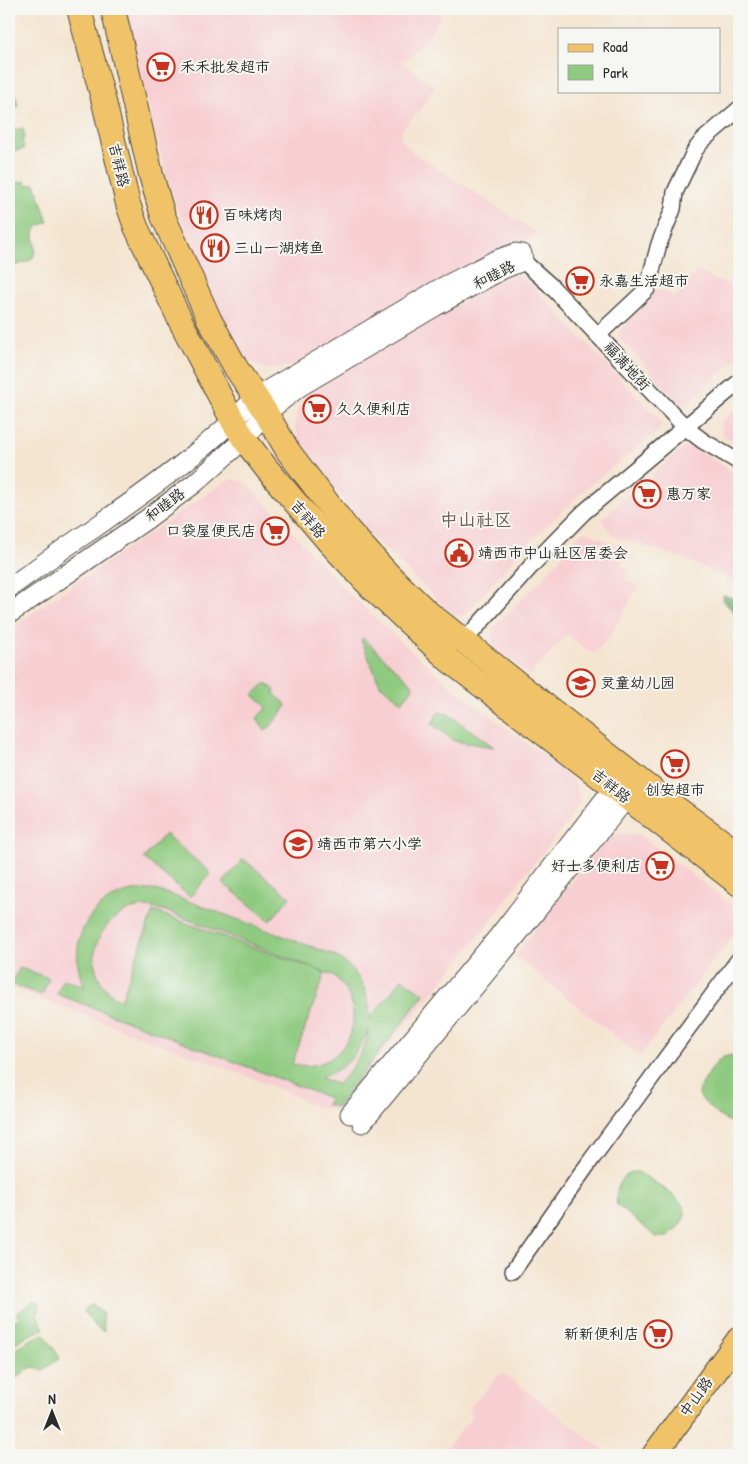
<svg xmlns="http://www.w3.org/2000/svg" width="748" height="1464" viewBox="0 0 748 1464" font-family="'Patrick Hand','LXGW WenKai TC',sans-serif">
<rect width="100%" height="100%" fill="#f6f6f2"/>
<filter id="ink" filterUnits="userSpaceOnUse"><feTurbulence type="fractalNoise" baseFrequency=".02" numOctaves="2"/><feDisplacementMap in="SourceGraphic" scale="10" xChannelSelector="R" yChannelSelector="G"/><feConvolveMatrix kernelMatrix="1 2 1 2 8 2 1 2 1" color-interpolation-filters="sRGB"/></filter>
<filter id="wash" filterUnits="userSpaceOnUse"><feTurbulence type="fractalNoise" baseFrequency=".0096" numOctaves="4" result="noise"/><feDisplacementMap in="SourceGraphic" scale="20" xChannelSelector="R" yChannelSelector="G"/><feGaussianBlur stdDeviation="1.12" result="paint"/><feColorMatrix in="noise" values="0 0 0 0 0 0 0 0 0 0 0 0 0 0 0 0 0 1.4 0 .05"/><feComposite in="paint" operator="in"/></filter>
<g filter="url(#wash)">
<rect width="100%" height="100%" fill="#f4e5d0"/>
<g fill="#f7cfd3">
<path d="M128,9h314l-2,8 -14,24 -21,18h-4l4,7 4,1 4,4 17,12 6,1 -16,26 -17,18 -2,7 1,5 11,12 125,82 -95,45 -150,86 -21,5 -12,-3 -11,-6 -6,-4 -24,-46 -29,-69 -25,-70 -37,-151z"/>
<path d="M696,270l20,10 23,8v69l-51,45 -4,2 -5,-1 -61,-67 1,-5 36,-39 2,-4 18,10z"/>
<path d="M513,272l12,7 135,141 1,5 -3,6 -73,58 -63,60 -55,64 -6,3 -8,-1 -77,-75 -72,-88 -6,-12 -3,-14 2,-12 5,-14 7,-9 8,-6z"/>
<path d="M739,406v39l-17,-11 -1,-5v-7z"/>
<path d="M688,447l7,1 44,28v107l-55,-24 -66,-21 -6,-4 -9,-11v-4l3,-4 77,-67z"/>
<path d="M231,479l10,2 10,6 93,102 65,60 48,42 110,83 8,10 4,11v9l-21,30 -36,44 -36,50 -113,137 -34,46 -25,-5 -32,-16 -43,-17 -230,-86v-358l213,-145z"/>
<path d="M585,531l43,20 -8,14 10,6 -5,8 14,7 -30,52 -16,16 -26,-19 -37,41 -37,-31 -2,-11 2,-6 53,-53 36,-43z"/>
<path d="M618,834h19l7,4 95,73v17l-99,128 -125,-100 87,-113 8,-7z"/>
<path d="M502,1372l100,77 3,6h-164l30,-37 -1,-11z"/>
</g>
<g fill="#8eca7f" stroke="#5c7a55" fill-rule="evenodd">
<path d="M9,66l9,40 -9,1z"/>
<path d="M23,128l2,10h-3l2,11 -15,3v-21z"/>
<path d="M25,181l2,4 8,-1 13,38c-3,1 -8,3 -11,5 -8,8 4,21 -6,33l-22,8v-84z"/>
<path d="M363,638l50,47 -1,4 -10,13 -22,-17 -19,-45z"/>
<path d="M265,683l10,7 -1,4 11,9 1,4 -16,20 -5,3 -8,-12 10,-11 -14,-12z"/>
<path d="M442,712l6,2 46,33 -40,-6 -22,-17 6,-11z"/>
<path d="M165,834l46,39 -21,24 -46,-39z"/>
<path d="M243,859l47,38 -20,24 -47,-38z"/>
<path d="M140,890h15l14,4 165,61c24,14 36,37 36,64l32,-40 22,15c-28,39 -59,74 -87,113l-10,-2 2,-7 -272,-104 6,-15 22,8c-22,-45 6,-92 55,-97zM147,907l16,3 169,65c44,34 14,102 -40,89l33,-91 -172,-62 -32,89c-48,-25 -25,-93 26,-93zM368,1031c-1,17 -19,44 -32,54v-1l-15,-6c30,-13 33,-21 47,-47z"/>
<path d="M20,968l29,10 -7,17 -32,-11z"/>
<path d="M734,1055l5,1v67c-4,0 -8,0 -11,-2 -7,-2 -28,-21 -29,-27 0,-7 14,-28 20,-34 4,-4 10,-4 15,-5z"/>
<path d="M638,1172c11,7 51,29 47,43 -2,8 -11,16 -17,22h-12l-39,-32c-3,-10 2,-28 12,-32 3,-1 6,-1 9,-1z"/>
<path d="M34,1301l5,3v8l-2,3 7,14 -19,8 -16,10v-24l10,-5 -3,-4z"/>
<path d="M93,1305l9,8 2,19 -8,-5 -13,-16 5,-5z"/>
<path d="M44,1334l16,24 -17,12 -8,-3 -5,1 -21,15v-29l21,-14z"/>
</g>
<path fill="#72ae6e" stroke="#4e6c4c" d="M723,595l16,5v17l-16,-16z"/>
</g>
<g filter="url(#ink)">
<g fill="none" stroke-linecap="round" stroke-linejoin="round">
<g stroke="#494744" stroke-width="18">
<g id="minor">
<path d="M523,261l27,24 136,143 17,13 36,21"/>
<path d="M598,335l49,-46 12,-45 14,-35 2,-17 13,-27 7,-15 8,-10 36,-31"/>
<path d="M464,641l70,-78 50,-51 155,-130"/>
<path d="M513,1271l78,-111 148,-201"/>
</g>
</g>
<g stroke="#494744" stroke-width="21">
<g id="tertiary">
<path d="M9,588c27,-19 53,-39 81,-57 58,-41 117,-81 166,-134l183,-108 57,-29 20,-7 6,1 1,7 -20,8 -67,37 -137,81 -33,26 -22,26 -49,44 -48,36 -138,95"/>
<path d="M350,1114l148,-177 124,-160"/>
<path d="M362,1123l146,-177 128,-160"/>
</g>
</g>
<g stroke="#494744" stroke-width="26">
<g id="primary">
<path d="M79,9l25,93 24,102 8,23 45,95 52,99 11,18 23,30 62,73 43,46 78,73 289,223"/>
<path d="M113,9l38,166 12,41 46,103 27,49 30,45 22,38 60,79 38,42 41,40 242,191 70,51"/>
<path d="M654,1455l85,-116"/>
</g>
</g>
<use href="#minor" stroke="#fff" stroke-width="15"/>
<use href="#tertiary" stroke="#fff" stroke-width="19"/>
<use href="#primary" stroke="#f1c369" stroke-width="24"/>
</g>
</g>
<defs>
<g id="supermarket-ring" transform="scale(1.4375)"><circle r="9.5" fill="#f6f6f2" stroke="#c8321e" stroke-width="1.5"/><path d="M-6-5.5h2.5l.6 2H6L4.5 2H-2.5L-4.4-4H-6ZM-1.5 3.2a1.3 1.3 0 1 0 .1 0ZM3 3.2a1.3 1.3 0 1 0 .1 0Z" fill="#c8321e"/></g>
<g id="restaurant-ring" transform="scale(1.4375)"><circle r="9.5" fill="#f6f6f2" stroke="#c8321e" stroke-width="1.5"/><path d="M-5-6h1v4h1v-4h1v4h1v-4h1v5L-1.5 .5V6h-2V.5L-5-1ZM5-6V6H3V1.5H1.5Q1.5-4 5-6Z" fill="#c8321e"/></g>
<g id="civic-ring" transform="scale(1.4375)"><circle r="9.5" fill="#f6f6f2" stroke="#c8321e" stroke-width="1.5"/><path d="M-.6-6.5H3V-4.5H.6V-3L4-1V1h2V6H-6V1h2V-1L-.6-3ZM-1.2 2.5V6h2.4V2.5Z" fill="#c8321e"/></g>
<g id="school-ring" transform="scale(1.4375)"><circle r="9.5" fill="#f6f6f2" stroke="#c8321e" stroke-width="1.5"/><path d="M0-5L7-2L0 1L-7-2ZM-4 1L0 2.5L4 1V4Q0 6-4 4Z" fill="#c8321e"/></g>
</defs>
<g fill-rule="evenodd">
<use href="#supermarket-ring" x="161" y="67"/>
<use href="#restaurant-ring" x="204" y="215"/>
<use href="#restaurant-ring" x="215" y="248"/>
<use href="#supermarket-ring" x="580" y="281"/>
<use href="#supermarket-ring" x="317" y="409"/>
<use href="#supermarket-ring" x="647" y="494"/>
<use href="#supermarket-ring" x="275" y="531"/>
<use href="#civic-ring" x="459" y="553"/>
<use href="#school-ring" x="581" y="683"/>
<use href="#supermarket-ring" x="675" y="764"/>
<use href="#school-ring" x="298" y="844"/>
<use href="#supermarket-ring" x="660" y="866"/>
<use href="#supermarket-ring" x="658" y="1334"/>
</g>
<g text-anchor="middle" stroke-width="4" stroke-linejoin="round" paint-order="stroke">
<g font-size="15" fill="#2b2b2b" stroke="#f6f6f2" text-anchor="start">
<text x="180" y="72">禾禾批发超市</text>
<text x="223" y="220">百味烤肉</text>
<text x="234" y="253">三山一湖烤鱼</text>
<text x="599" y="286">永嘉生活超市</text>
<text x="336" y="414">久久便利店</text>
<text x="666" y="499">惠万家</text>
<text x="256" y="536" text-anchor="end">口袋屋便民店</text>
<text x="478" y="558">靖西市中山社区居委会</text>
<text x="600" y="688">灵童幼儿园</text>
<text x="675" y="795" text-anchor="middle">创安超市</text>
<text x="317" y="849">靖西市第六小学</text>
<text x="641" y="871" text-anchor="end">好士多便利店</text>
<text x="639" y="1339" text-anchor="end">新新便利店</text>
</g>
<g font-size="15" fill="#2b2b2b" stroke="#f6f6f2">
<text transform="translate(119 165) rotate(77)" y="5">吉祥路</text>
<text transform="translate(494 275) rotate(-27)" y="5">和睦路</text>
<text transform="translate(627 366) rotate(47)" y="5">福满地街</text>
<text transform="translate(165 505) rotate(-37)" y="5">和睦路</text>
<text transform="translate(308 519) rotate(50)" y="5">吉祥路</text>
<text transform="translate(611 786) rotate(39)" y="5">吉祥路</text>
<text transform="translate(696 1397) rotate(-54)" y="5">中山路</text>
</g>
<g font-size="18" fill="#715751" stroke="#f6f6f2">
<text x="476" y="526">中山社区</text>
</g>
</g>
<rect width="748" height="1464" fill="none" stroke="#f6f6f2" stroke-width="30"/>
<rect x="558" y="28" width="162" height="65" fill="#f6f6f2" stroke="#a5a5a2"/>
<rect x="568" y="44" width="25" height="8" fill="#f1c369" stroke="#a5a5a2"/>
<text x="603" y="52" font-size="15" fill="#2b2b2b">Road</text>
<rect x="568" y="65" width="25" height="15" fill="#8eca7f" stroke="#a5a5a2"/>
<text x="603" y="78" font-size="15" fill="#2b2b2b">Park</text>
<g transform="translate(52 1412)" stroke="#f6f6f2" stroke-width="4" paint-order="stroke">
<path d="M0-4L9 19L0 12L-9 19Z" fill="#2b2b2b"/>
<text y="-8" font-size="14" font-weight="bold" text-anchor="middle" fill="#2b2b2b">N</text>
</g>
</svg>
